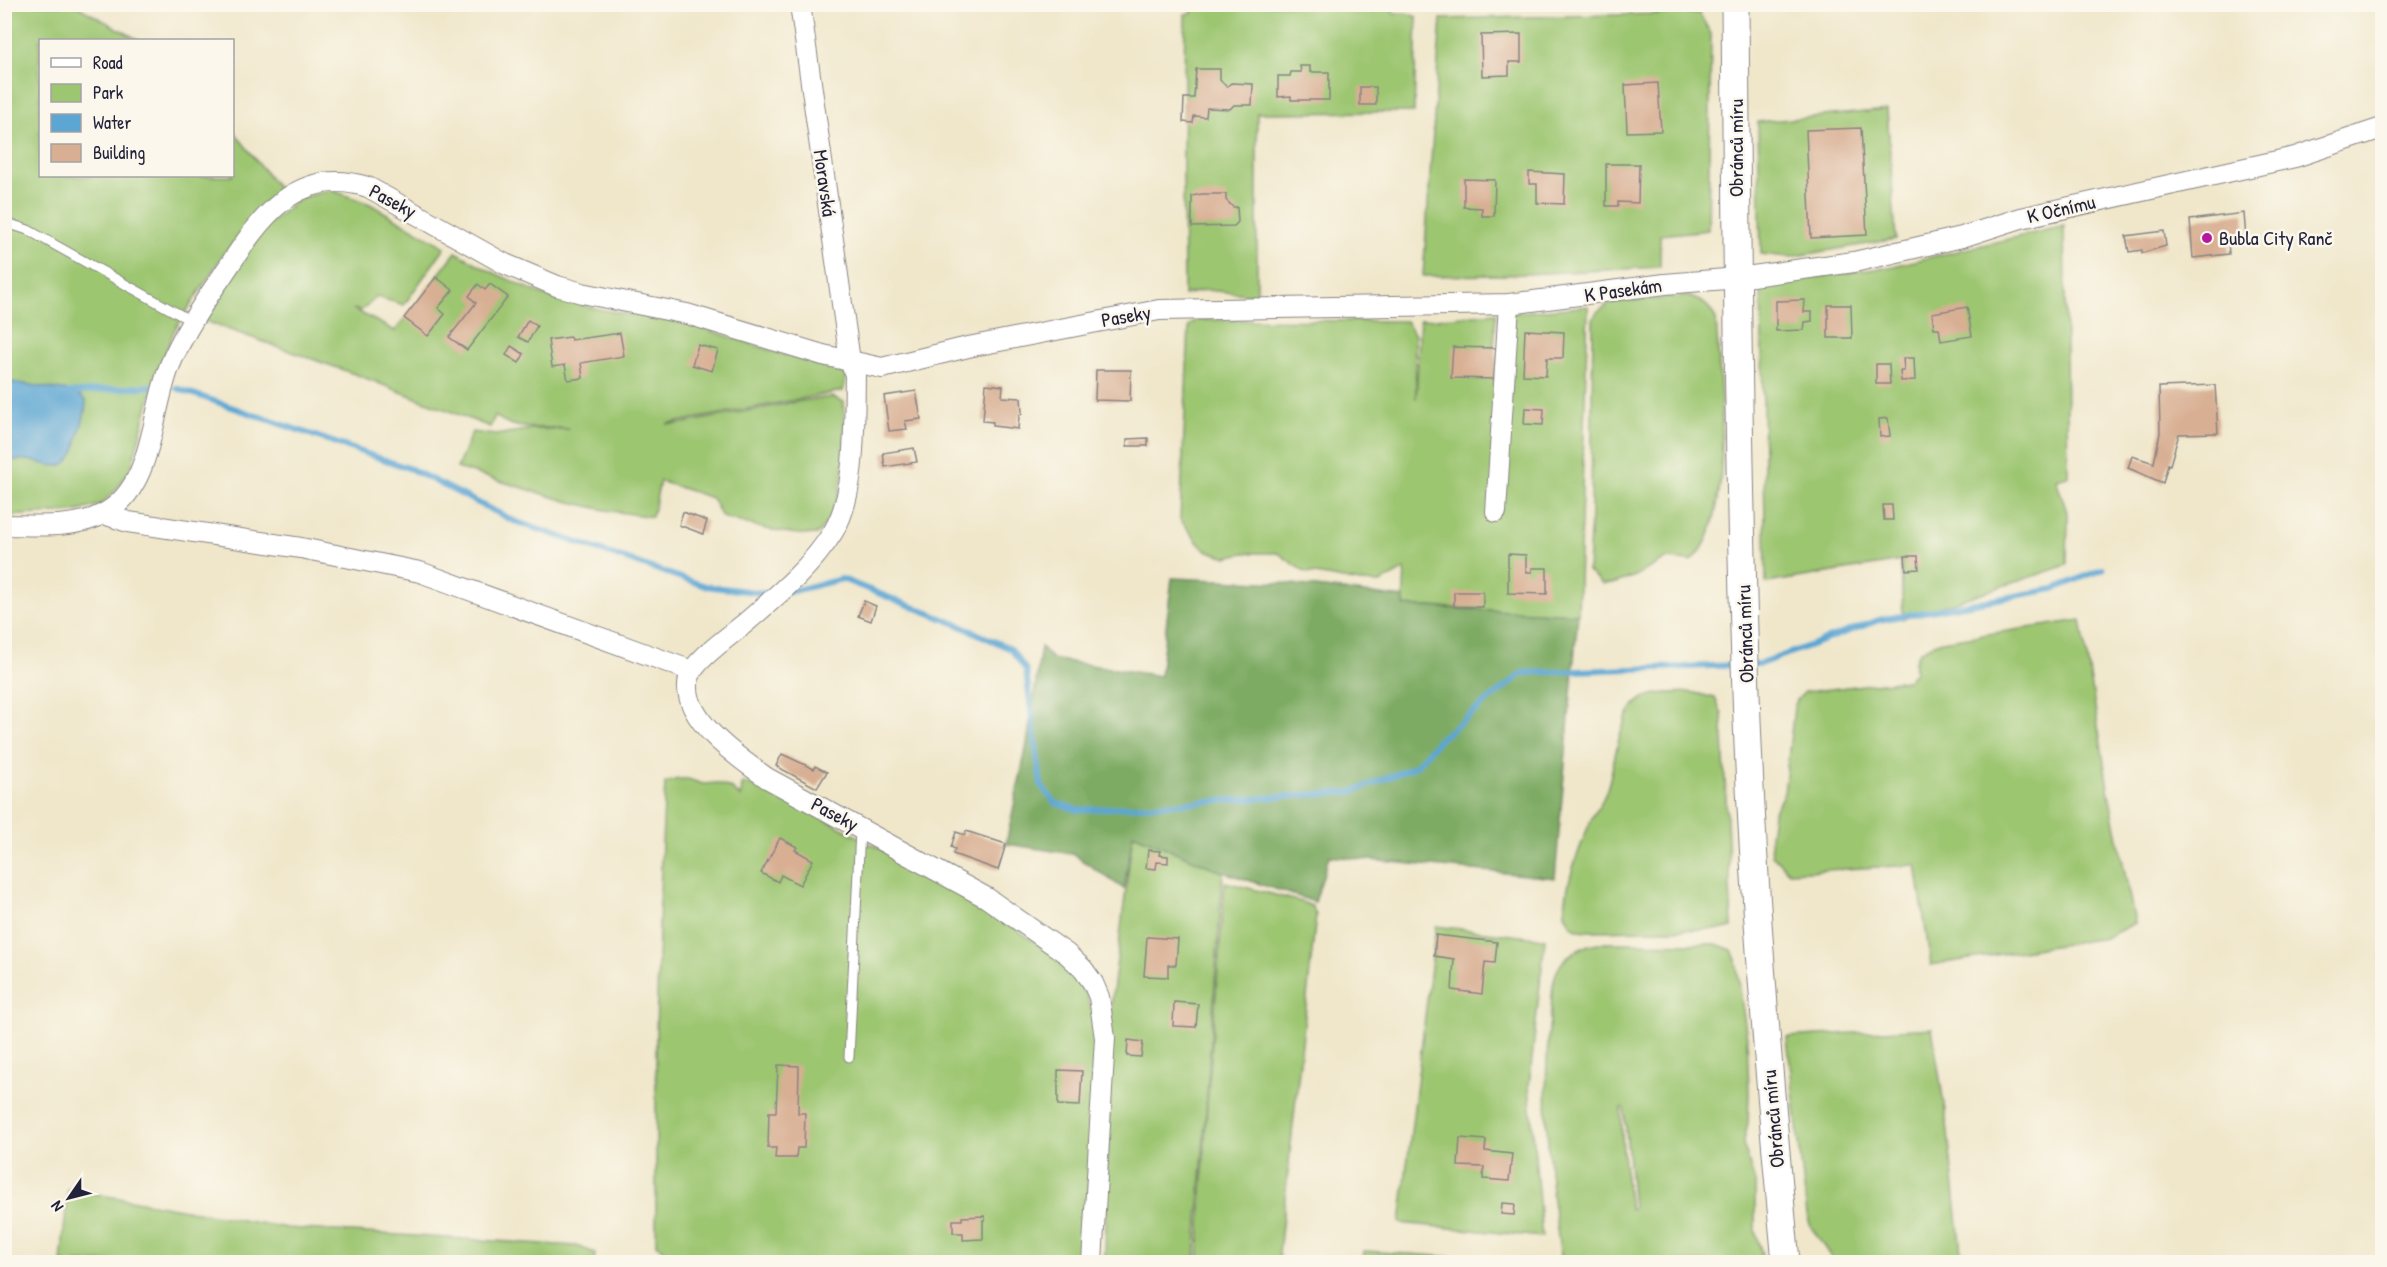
<svg xmlns="http://www.w3.org/2000/svg" width="2387" height="1267" viewBox="0 0 2387 1267" font-family="'Patrick Hand',sans-serif">
<rect width="100%" height="100%" fill="#fbf7ec"/>
<filter id="ink" filterUnits="userSpaceOnUse"><feTurbulence type="fractalNoise" baseFrequency=".0167" numOctaves="2"/><feDisplacementMap in="SourceGraphic" scale="12" xChannelSelector="R" yChannelSelector="G"/><feConvolveMatrix kernelMatrix="1 2 1 2 8 2 1 2 1" color-interpolation-filters="sRGB"/></filter>
<filter id="wash" filterUnits="userSpaceOnUse"><feTurbulence type="fractalNoise" baseFrequency=".008" numOctaves="4" result="noise"/><feDisplacementMap in="SourceGraphic" scale="24" xChannelSelector="R" yChannelSelector="G"/><feGaussianBlur stdDeviation="1.35" result="paint"/><feColorMatrix in="noise" values="0 0 0 0 0 0 0 0 0 0 0 0 0 0 0 0 0 1.4 0 .05"/><feComposite in="paint" operator="in"/></filter>
<g filter="url(#wash)">
<rect width="100%" height="100%" fill="#f0e7cb"/>
<g fill="#9dc671" stroke="#607456" stroke-width="1.5" fill-rule="evenodd">
<path d="M4,5h71l64,35h-99v136h192l1,-46 47,61 -16,12 -43,55 -46,71 -19,46 -25,94 -16,22 -15,14 -26,7 -69,4z"/>
<path d="M1192,5h201v8h13l11,4 -3,95 -157,1v182l-51,-5 -22,5 -1,-131 2,-150 7,-1z"/>
<path d="M1699,13l12,21 -3,196 -48,5v32l-153,8 -84,1 18,-257z"/>
<path d="M1887,110l9,129 -106,18 -29,-3 -3,-132z"/>
<path d="M331,190l39,14 75,43 -41,58 -27,-8 -16,14 -8,-2 42,22 61,-79 32,18 55,25 60,15 84,13 160,52 -4,16 -176,33h11l123,-23 31,-4 12,5c1,43 5,97 -26,132 -28,3 -68,-9 -96,-17l-10,-19 -52,-17 -8,36 -47,-7 -39,-9 -109,-33 15,-36 24,3 36,-6h37c-27,-4 -50,5 -74,-13l-5,11 -127,-50 -161,-57 58,-89 40,-33z"/>
<path d="M2064,226l4,250 -12,3 12,36 -1,50 -164,54 -2,-58 -135,22 -5,-298 128,-18z"/>
<path d="M1688,296c14,5 23,10 28,24 3,54 21,206 -25,241l-25,-2 -31,17 -19,7 -14,1 -14,-13 3,-58 2,-194 4,-7 13,-9z"/>
<path d="M1588,306l-10,308 -175,-8 2,-37 -25,14 -20,-1 -55,-10 -27,-19h-34l-18,4 -20,-7 -7,-6 -19,-25 9,-193 8,-6 209,1 9,14 1,64 4,-79 76,-7 -2,35 3,46 14,-81z"/>
<path d="M2081,620l28,174 26,129 -30,15 -174,27 -15,-100 -127,7 -17,-17 -2,-18 3,-24 11,-20 10,-85 3,-8 8,-8 102,-12 8,-7c-3,-23 8,-25 27,-32z"/>
<path d="M1691,692l24,6 7,16 10,213 -9,2 -138,2 -10,-3 -5,-4 -5,-11c0,-29 13,-61 24,-88 4,-12 13,-21 17,-33 10,-25 10,-76 36,-93 13,-8 34,-6 49,-7z"/>
<path d="M678,779h10l15,5 14,-1 15,6 9,8 1,-14 25,5 204,109 96,68c18,21 23,36 30,63l-12,234h-403l-26,-18v-212l5,-168 4,-81z"/>
<path d="M1133,834l90,38 -28,390h-90l6,-255z"/>
<path d="M1225,882l77,20 10,4 4,9 -38,347h-80l9,-158z"/>
<path d="M1436,926l109,13 -16,147 13,151 -142,-14z"/>
<path d="M1599,943l117,1 16,6 4,10 11,79 2,55 -1,29 -5,21 12,38v48l9,32h-202c-14,-82 -21,-169 -11,-252 1,-13 1,-30 7,-41 8,-15 25,-24 41,-26zM1621,1108h3l9,99 -3,2 -7,-55z"/>
<path d="M1932,1028l15,96 15,138h-128l-23,-35 -4,-12 -20,-178z"/>
<path d="M68,1189l219,39 289,18 19,7 -1,9h-533z"/>
<path d="M1364,1251l161,11h-162z"/>
</g>
<path fill="#7eab63" stroke="#50664f" stroke-width="1.5" d="M1172,578l112,5 120,15v8l174,8 -23,264 -226,-22 -14,46 -92,-30 -90,-38 -9,55 -51,-35 -67,-10 21,-100 14,-97 11,12 108,17z"/>
<path fill="#5ba6d3" stroke="#3e6487" stroke-width="1.5" d="M5,381l70,11 11,9c0,13 -4,23 -8,36 -1,4 -1,9 -3,13 -11,27 -28,12 -48,10 -8,-1 -15,0 -22,3z"/>
<g fill="none" stroke-linecap="round" stroke-linejoin="round">
<g stroke="#5ba6d3" stroke-width="6">
<path d="M176,388l235,81 103,52 191,65 67,8"/>
<path d="M68,393l83,-7"/>
<path d="M788,592l54,-13 112,44 57,26 15,21 15,115 14,18 24,7 273,-18 64,-26 22,-26 85,-67 216,-8"/>
<path d="M1752,664h8l119,-44 175,-31 49,-20"/>
</g>
</g>
<g id="blocks">
<g fill="#d8af93">
<path d="M1521,34v28h-12v13l-27,1 -1,-41z"/>
<path d="M1300,66h10v6h19v28h-38v-4l-13,1v-21h12l1,-4h10z"/>
<path d="M1196,69h24v11l7,7 4,-4 22,1 -1,21h-18l-4,4 -23,-1 -1,9 -12,-1 -1,7 -10,-1 1,-24h10z"/>
<path d="M1658,83l3,48 -34,1 -2,-47z"/>
<rect x="1360" y="87" width="16" height="18"/>
<path d="M1861,128l6,107 -56,3 -5,-108z"/>
<path d="M1606,164h33l-1,39 -20,-1v4h-12z"/>
<path d="M1529,172l36,2 -1,30 -27,-1v-19h-8z"/>
<path d="M1464,179l31,1 -1,36h-12v-8l-18,-1z"/>
<path d="M1202,194h24v6l7,7h4l1,15 -4,4 -42,1v-31z"/>
<path d="M2244,213l2,26 -18,2 1,13 -36,4 -3,-38z"/>
<path d="M2164,231l2,15 -24,7v-3l-13,2 -3,-16z"/>
<path d="M436,277l17,13 -15,18 7,6 -17,22 -24,-18z"/>
<path d="M478,284l7,6 5,-6 18,13 -41,53 -18,-13 27,-34 -7,-7z"/>
<path d="M1805,300l-1,12h8v9l-7,1 -1,8 -28,1v-30z"/>
<path d="M1828,305h23l1,33h-24z"/>
<path d="M1967,307l5,29 -31,5 -2,-13h-5l-2,-15z"/>
<path d="M528,320l9,6 -9,16 -10,-5z"/>
<path d="M1525,330l39,2 -1,26h-16l-1,18 -23,-1z"/>
<path d="M620,333l4,23 -43,7 2,15 -15,2 -3,-15 -13,2 -4,-27 22,-3 1,3z"/>
<path d="M698,345l20,5 -6,21 -20,-6z"/>
<path d="M511,346l13,8 -5,9 -13,-8z"/>
<path d="M1453,347l43,1 -2,31 -43,-1z"/>
<path d="M1903,358h11l1,22 -14,1 -1,-10h4z"/>
<path d="M1876,364h13l1,20h-14z"/>
<path d="M1096,370h35l-1,31 -35,-1z"/>
<path d="M986,384l17,2 -1,11 19,1 1,15 -3,3 -1,13 -25,-3v-4l-10,-1z"/>
<path d="M2215,385l3,48 -39,1 -9,31 -2,-1 -5,19 -35,-15 4,-12 22,7 6,-30 -1,-46z"/>
<path d="M916,391l5,28 -16,2 2,8 -18,2 -5,-35z"/>
<path d="M1525,408l19,1 -1,16 -19,-1z"/>
<path d="M1888,418l2,18 -10,1 -1,-18z"/>
<path d="M1148,438v8h-21v-7z"/>
<path d="M914,448l3,14 -32,5 -2,-14z"/>
<path d="M1883,505h9l1,15h-9z"/>
<path d="M683,512l24,9 -4,13 -24,-9z"/>
<path d="M1508,554l18,1v17h6v-4h15v26l-39,-1z"/>
<path d="M1905,556h13l1,13 -13,1z"/>
<rect x="1454" y="592" width="29" height="15"/>
<path d="M864,601l12,5 -5,15 -13,-5z"/>
<path d="M782,754l32,15 1,-3 12,6 -10,16 -41,-22z"/>
<path d="M966,831l40,13 -8,26 -45,-16 2,-5 -4,-2 5,-15 9,3z"/>
<path d="M780,838l17,9 -2,3 18,10 -13,25 -19,-10 -3,7 -17,-9z"/>
<path d="M1148,850l12,1 -1,4 9,1v7l-11,-1 -1,7 -10,-1z"/>
<path d="M1436,935l61,7 -2,21 -10,-1 -3,32 -30,-4 2,-31 -20,-3z"/>
<path d="M1147,937l31,2 -2,26h-8v12l-24,-1z"/>
<path d="M1174,1002l24,2 -2,23 -23,-1z"/>
<path d="M1128,1040l15,2 -2,15 -14,-1z"/>
<path d="M778,1065l21,1 -1,47h7l-1,35h-7l-1,10h-21l1,-10h-8l1,-36h7z"/>
<path d="M1058,1070l24,1 -2,35 -22,-1z"/>
<path d="M1460,1138l26,2 -1,11 27,3 -3,27 -26,-2 1,-12 -26,-1z"/>
<path d="M1502,1203l13,1 -1,11 -13,-1z"/>
<path d="M985,1216v4h-2v19l-20,1v-7h-10v-13h9v-3z"/>
</g>
</g>
</g>
<g filter="url(#ink)">
<use href="#blocks" fill-opacity="0" stroke="#898483" stroke-width="1.5"/>
<g fill="none" stroke-linecap="round" stroke-linejoin="round">
<g stroke="#898483" stroke-width="11">
<g id="service">
<path d="M4,222l24,8 165,92"/>
<path d="M849,1057l11,-227"/>
</g>
</g>
<g stroke="#898483" stroke-width="22">
<g id="minor">
<path d="M800,4l50,357 5,14c-1,45 2,119 -22,157 -20,33 -53,61 -82,86 -15,14 -57,41 -62,60 -10,40 51,81 78,100l220,120 80,56 16,15 10,14 6,14 6,41 -13,224"/>
<path d="M1496,512l13,-208"/>
<path d="M104,514l24,8 173,26 119,24 272,99"/>
<path d="M4,525c31,0 71,4 99,-11 51,-26 48,-103 67,-149 13,-32 33,-62 53,-90 35,-53 71,-111 145,-88l137,77 52,22 25,7 105,21 136,41 59,13 86,-21 191,-37 350,-6 156,-20 73,-6 116,-16 108,-25 59,-19 274,-61 87,-29"/>
</g>
</g>
<g stroke="#898483" stroke-width="29">
<path id="secondary" d="M1735,4c2,239 3,477 12,716 7,181 22,362 39,542"/>
</g>
<use href="#service" stroke="#fff" stroke-width="9"/>
<use href="#minor" stroke="#fff" stroke-width="20"/>
<use href="#secondary" stroke="#fff" stroke-width="27"/>
</g>
</g>
<circle fill="#b5179e" stroke="#fbf7ec" stroke-width="2" cx="2207" cy="238" r="6"/>
<g text-anchor="middle" stroke-width="5" stroke-linejoin="round" paint-order="stroke">
<g font-size="20" fill="#22223b" stroke="#fbf7ec">
<text transform="translate(1736 148) rotate(-90)" y="7">Obránců míru</text>
<text transform="translate(825 183) rotate(82)" y="7">Moravská</text>
<text transform="translate(393 201) rotate(28)" y="7">Paseky</text>
<text transform="translate(2061 209) rotate(-13)" y="7">K Očnímu</text>
<text transform="translate(1623 290) rotate(-8)" y="7">K Pasekám</text>
<text transform="translate(1126 316) rotate(-10)" y="7">Paseky</text>
<text transform="translate(1745 634) rotate(-92)" y="7">Obránců míru</text>
<text transform="translate(835 814) rotate(28)" y="7">Paseky</text>
<text transform="translate(1773 1119) rotate(-95)" y="7">Obránců míru</text>
</g>
<g font-size="20" fill="#22223b" stroke="#fbf7ec" text-anchor="start">
<text x="2219" y="245">Bubla City Ranč</text>
</g>
</g>
<rect width="2387" height="1267" fill="none" stroke="#fbf7ec" stroke-width="24"/>
<rect x="39" y="39" width="195" height="138" fill="#fbf7ec" stroke="#a4a2a5" stroke-width="1.5"/>
<rect x="51" y="58" width="30" height="9" fill="#ffffff" stroke="#a4a2a5" stroke-width="1.5"/>
<text x="93" y="69" font-size="18" fill="#22223b">Road</text>
<rect x="51" y="84" width="30" height="18" fill="#9dc671" stroke="#a4a2a5" stroke-width="1.5"/>
<text x="93" y="99" font-size="18" fill="#22223b">Park</text>
<rect x="51" y="114" width="30" height="18" fill="#5ba6d3" stroke="#a4a2a5" stroke-width="1.5"/>
<text x="93" y="129" font-size="18" fill="#22223b">Water</text>
<rect x="51" y="144" width="30" height="18" fill="#d8af93" stroke="#a4a2a5" stroke-width="1.5"/>
<text x="93" y="159" font-size="18" fill="#22223b">Building</text>
<g transform="translate(69 1198) rotate(235)" stroke="#fbf7ec" stroke-width="4.5" paint-order="stroke">
<path d="M0-4.5L10 22L0 15L-10 22Z" fill="#22223b"/>
<text y="-9" font-size="16" font-weight="bold" text-anchor="middle" fill="#22223b">N</text>
</g>
</svg>
